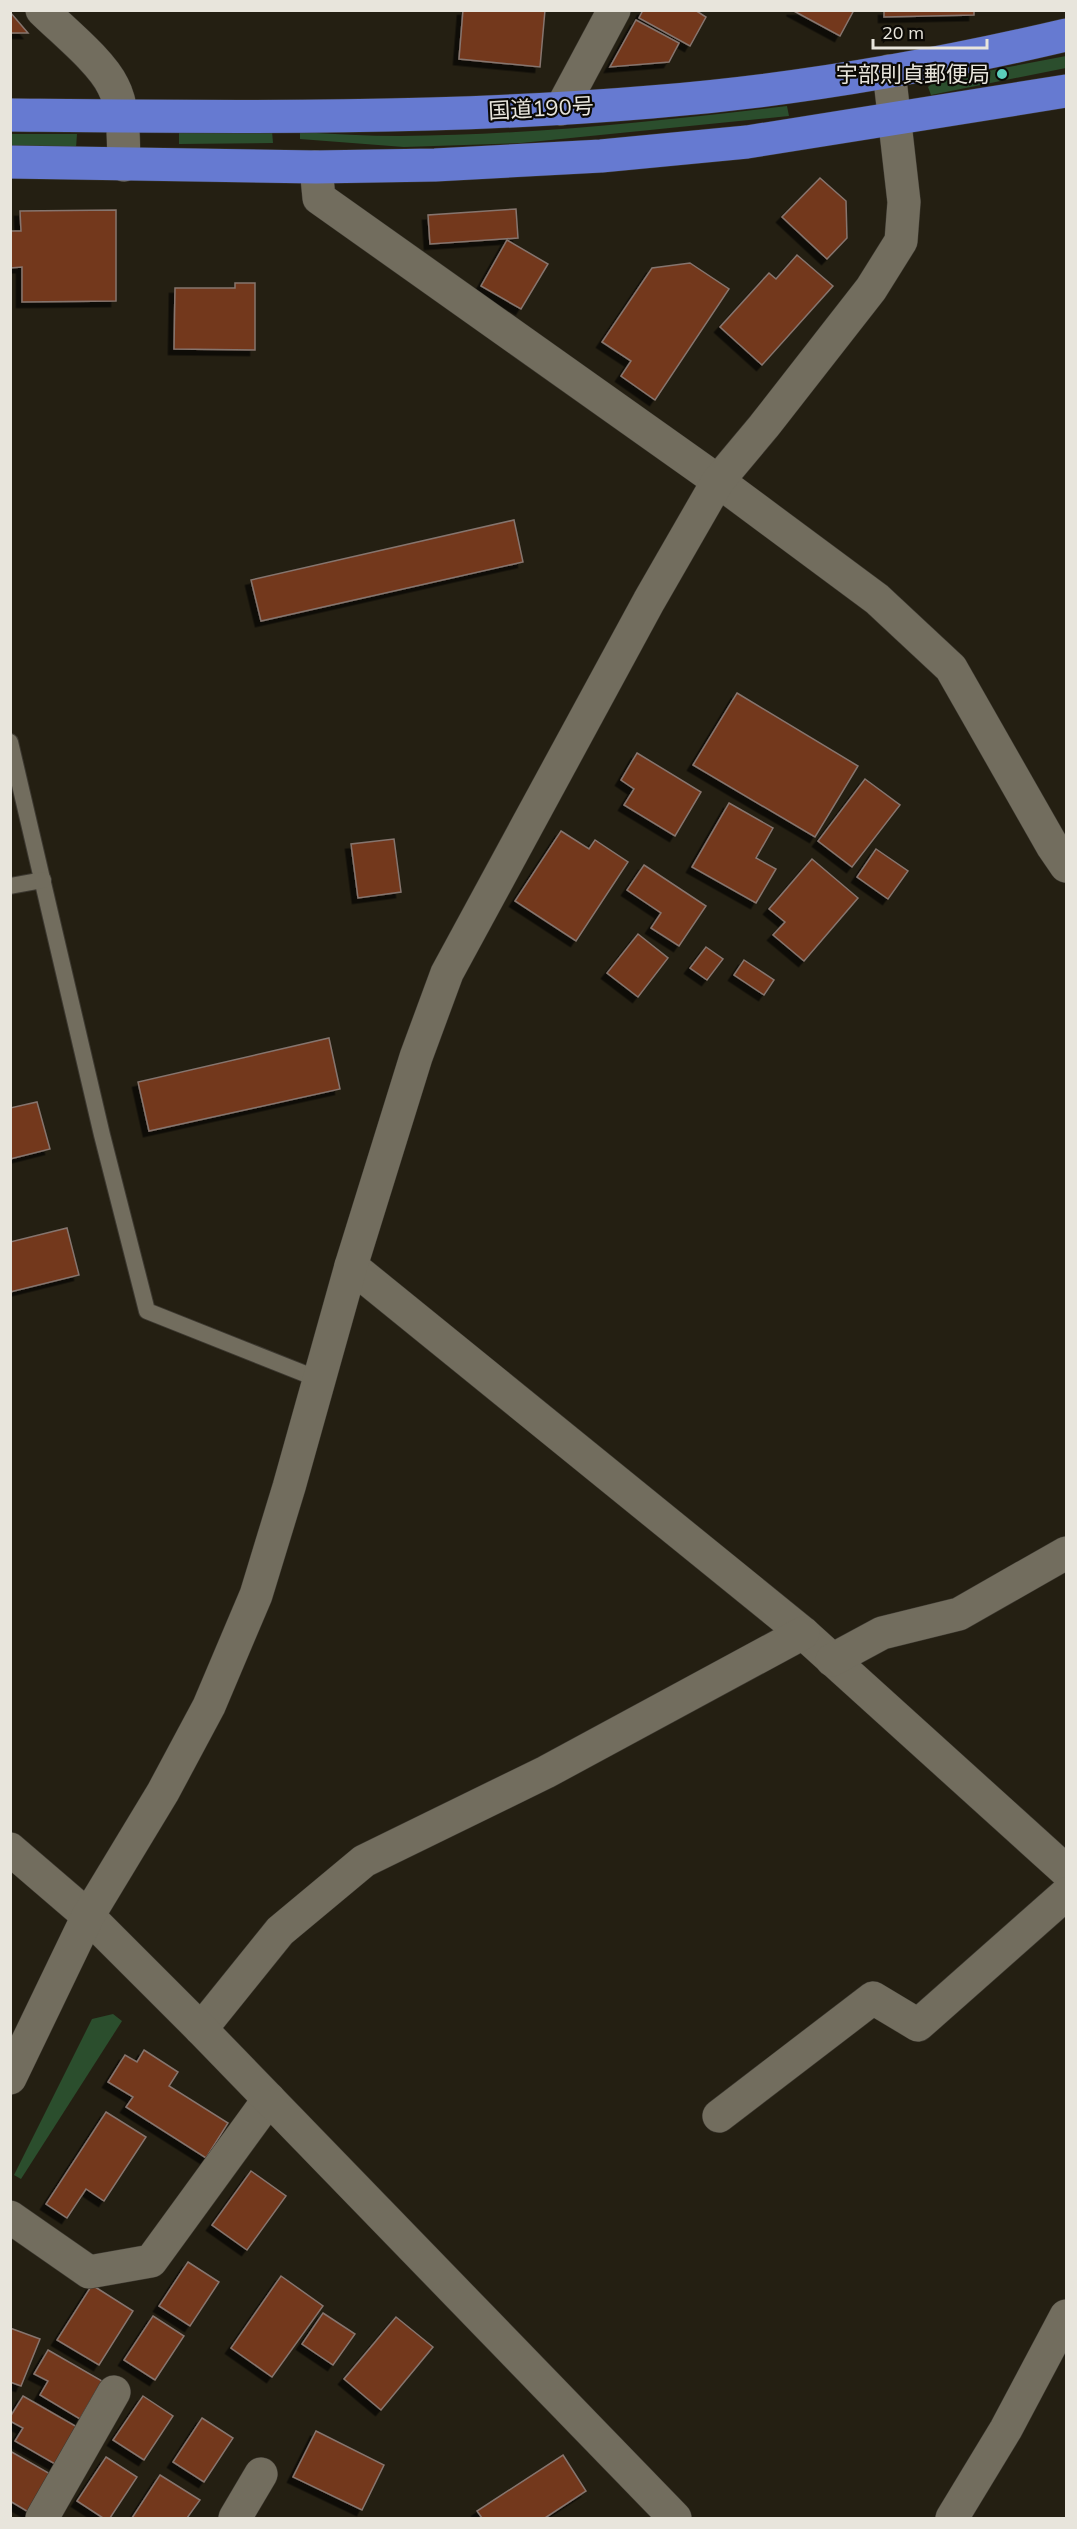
<svg xmlns="http://www.w3.org/2000/svg" width="1077" height="2529" viewBox="0 0 1077 2529" font-family="Mulish,'Noto Sans JP',sans-serif">
<defs>
<filter id="shadow"><feDropShadow dx="-5.5" dy="5.5" stdDeviation="0" flood-color="#0009"/></filter>
</defs>
<rect width="100%" height="100%" fill="#241f12"/>
<g fill="#2b4e2d">
<path d="M1066,56v12l-135,27 -3,-8 7,-6z"/>
<path d="M787,106l2,10 -268,27 -117,4 -104,-8v-7c33,2 67,4 100,4 130,-1 258,-15 387,-30z"/>
<path d="M272,131l1,12 -94,1v-12z"/>
<path d="M11,134h66l-1,14 -65,-1z"/>
<path d="M113,2014l9,7 -101,158 -7,-4 78,-156z"/>
</g>
<g fill="#73371d" stroke="#86756e" stroke-width="1.5" filter="url(#shadow)">
<path d="M463,10h82l-5,57 -81,-8z"/>
<path d="M643,10h52l11,7 -16,29 -51,-28z"/>
<path d="M792,10h62l-14,26z"/>
<path d="M884,10h90v5l-90,2z"/>
<path d="M10,12l18,21h-18z"/>
<path d="M636,20l43,23 -10,19 -59,5z"/>
<path d="M820,178l26,23 1,37 -20,21 -45,-42z"/>
<path d="M516,209l2,29 -88,6 -2,-29z"/>
<path d="M116,210v91l-94,1v-35l-12,1v-37h11l-1,-20z"/>
<path d="M507,240l41,24 -27,45 -40,-23z"/>
<path d="M797,255l36,31 -71,79 -42,-38 49,-54 7,6z"/>
<path d="M690,263l39,26 -74,111 -34,-24 10,-15 -29,-19 50,-74z"/>
<path d="M235,283h20v67l-81,-1 1,-61h60z"/>
<path d="M514,520l9,42 -262,59 -10,-41z"/>
<path d="M737,693l121,73 -43,71 -122,-72z"/>
<path d="M637,753l64,39 -26,44 -51,-31 10,-16 -13,-9z"/>
<path d="M865,779l35,26 -48,62 -34,-26z"/>
<path d="M729,803l44,25 -17,30 20,11 -20,34 -64,-36z"/>
<path d="M561,831l28,18 6,-9 33,22 -52,79 -61,-40z"/>
<path d="M394,839l7,53 -43,6 -7,-54z"/>
<path d="M876,849l32,22 -20,28 -31,-22z"/>
<path d="M812,859l46,39 -54,63 -31,-26 12,-13 -16,-13z"/>
<path d="M644,865l62,41 -27,40 -28,-18 10,-15 -34,-23z"/>
<path d="M638,934l30,24 -30,39 -31,-24z"/>
<path d="M706,947l17,12 -16,21 -17,-12z"/>
<path d="M744,960l30,20 -10,15 -30,-20z"/>
<path d="M329,1038l11,51 -191,42 -11,-49z"/>
<path d="M37,1102l13,47 -40,10v-51z"/>
<path d="M67,1228l12,47 -69,17v-50z"/>
<path d="M144,2050l34,22 -9,14 59,37 -22,35 -80,-51 7,-10 -25,-15 17,-27 12,7z"/>
<path d="M106,2112l40,25 -42,64 -18,-12 -19,29 -21,-14z"/>
<path d="M251,2171l35,25 -39,54 -35,-25z"/>
<path d="M188,2262l31,20 -29,44 -31,-20z"/>
<path d="M281,2276l42,30 -51,71 -41,-29z"/>
<path d="M92,2285l41,26 -34,54 -42,-25z"/>
<path d="M323,2313l32,21 -22,31 -31,-21z"/>
<path d="M153,2316l31,20 -29,44 -31,-20z"/>
<path d="M396,2317l37,30 -52,63 -37,-31z"/>
<path d="M10,2328l30,11 -19,47 -11,-4z"/>
<path d="M48,2350l54,31 -22,38 -40,-24 8,-14 -14,-7z"/>
<path d="M23,2396l54,31 -22,37 -40,-23 8,-13 -13,-7v-4z"/>
<path d="M143,2396l30,20 -29,44 -31,-20z"/>
<path d="M202,2418l31,20 -29,44 -31,-20z"/>
<path d="M316,2431l68,34 -22,45 -69,-33z"/>
<path d="M10,2451l42,24 -22,38 -20,-12z"/>
<path d="M563,2455l23,36 -41,27h-63l-5,-7z"/>
<path d="M106,2457l31,20 -27,41h-7l-26,-17z"/>
<path d="M160,2475l40,25 -13,18h-55z"/>
</g>
<g fill="none" stroke-linecap="round" stroke-linejoin="round">
<g stroke="#3d3931" stroke-width="18">
<g id="service">
<path d="M10,742l92,393 45,176 171,68"/>
<path d="M10,886l33,-6"/>
</g>
</g>
<g stroke="#3d3931" stroke-width="34">
<g id="minor">
<path d="M42,10c20,20 59,51 71,76 12,23 10,54 11,79"/>
<path d="M561,109l53,-99"/>
<path d="M316,167l3,31 399,283 159,118 74,69 102,179 13,19"/>
<path d="M351,1266l452,367 263,238"/>
<path d="M832,1660l50,-27 77,-19 107,-61"/>
<path d="M201,2029l79,-98 84,-70 182,-89 257,-139"/>
<path d="M719,2116l154,-118 45,27 148,-131"/>
<path d="M10,2217l79,55 62,-11 118,-162"/>
<path d="M42,2518l72,-126"/>
<path d="M235,2518l26,-44"/>
<path d="M952,2518l54,-89 60,-113"/>
</g>
</g>
<g stroke="#3d3931" stroke-width="34">
<g id="tertiary">
<path d="M10,1849l78,67 113,113 474,489"/>
<path d="M10,2078l78,-162 75,-124 46,-86 47,-111 33,-108 62,-221 65,-209 31,-84 202,-372 69,-120 46,-55 107,-137 30,-48 3,-39 -15,-131"/>
</g>
</g>
<g stroke="#3d3931" stroke-width="34">
<g id="trunk">
<path d="M10,115c213,2 428,5 641,-13 139,-11 279,-35 415,-67"/>
<path d="M10,162l306,5 119,-2 166,-9 146,-14 319,-51"/>
</g>
</g>
<use href="#service" stroke="#726d5e" stroke-width="16"/>
<use href="#minor" stroke="#726d5e" stroke-width="33"/>
<use href="#tertiary" stroke="#726d5e" stroke-width="33"/>
<use href="#trunk" stroke="#667ad1" stroke-width="33"/>
</g>
<circle fill="#5bcebb" stroke="#0b0905" stroke-width="2" cx="1002" cy="74" r="6"/>
<g text-anchor="middle" stroke-width="4.5" stroke-linejoin="round" paint-order="stroke">
<g font-size="22" fill="#e8e5dc" stroke="#0b0905" text-anchor="end">
<text x="990" y="82">宇部則貞郵便局</text>
</g>
<g font-size="22" fill="#e8e5dc" stroke="#0b0905">
<text transform="translate(541 108) rotate(-3)" y="8">国道190号</text>
</g>
</g>
<rect width="1077" height="2529" fill="none" stroke="#e8e5dc" stroke-width="24"/>
<path d="M873 39v9h114v-9" fill="none" stroke="#e8e5dc" stroke-width="3"/>
<text x="882" y="39" font-size="18" fill="#e8e5dc" stroke="#0b0905" stroke-width="4.5" paint-order="stroke">20 m</text>
</svg>
